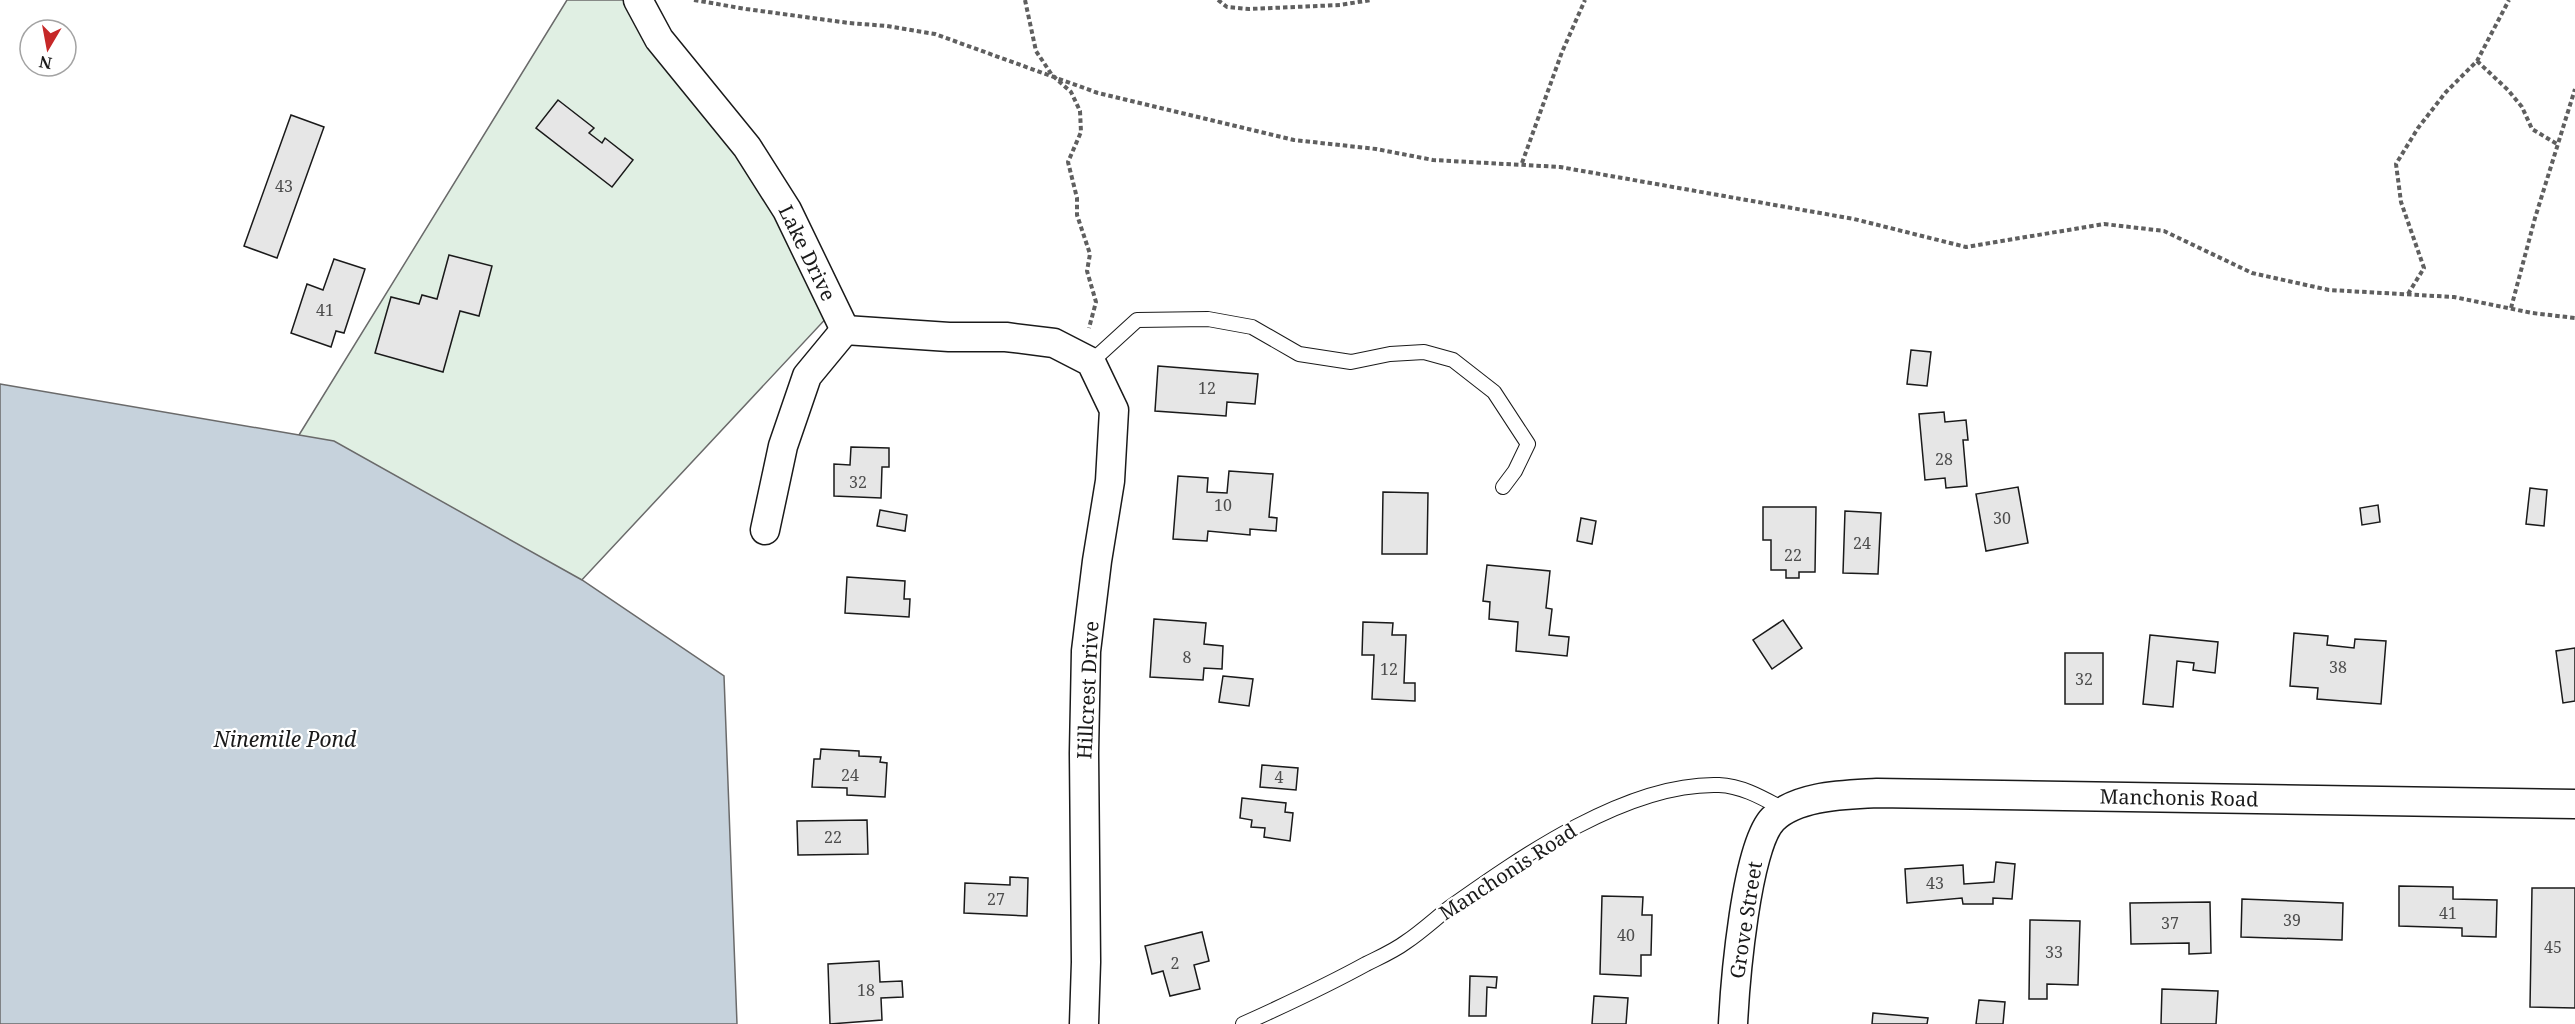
<svg xmlns="http://www.w3.org/2000/svg" width="2575" height="1024" viewBox="0 0 2575 1024" font-family="'Noto Serif',serif">
<rect width="100%" height="100%" fill="#fff"/>
<path fill="#e0efe3" stroke="#6a6a6a" stroke-width="1.5" d="M567,0h66l77,107 123,204 -325,348 -209,-224z"/>
<path fill="#c6d2dc" stroke="#6a6a6a" stroke-width="1.5" d="M0,384l334,57 248,139 142,96 13,348h-737z"/>
<g fill="#e6e6e6" stroke="#1a1a1a" stroke-width="1.5">
<path d="M558,100l36,28 -5,5 13,10 3,-5 28,22 -21,27 -76,-59z"/>
<path d="M291,115l33,12 -47,131 -33,-12z"/>
<path d="M449,255l43,11 -13,50 -19,-5 -17,61 -68,-19 16,-56 28,7 3,-9 15,4z"/>
<path d="M334,259l31,10 -21,64 -8,-2 -5,16 -40,-14 16,-49 16,6z"/>
<path d="M1911,350l20,2 -4,34 -20,-2z"/>
<path d="M1158,366l100,8 -3,30 -28,-2 -1,14 -71,-5z"/>
<path d="M1944,412l1,10 21,-2 2,20h-5l4,46 -21,2 -1,-10 -20,2 -6,-66z"/>
<path d="M851,447l38,1v19h-7l-1,31 -47,-2v-32l16,1z"/>
<path d="M1229,471l44,3 -4,43 8,1 -1,13 -26,-2v6l-42,-4 -1,10 -34,-2 5,-63 30,2 -1,14 20,1z"/>
<path d="M2018,487l10,56 -42,8 -10,-57z"/>
<path d="M2530,488l17,2 -3,36 -18,-2z"/>
<path d="M1383,492l45,1 -1,61h-45z"/>
<path d="M2378,505l2,17 -18,3 -2,-17z"/>
<path d="M1763,507h53l-1,65h-16v6h-13v-8h-15v-30h-8z"/>
<path d="M880,510l27,5 -2,16 -28,-5z"/>
<path d="M1845,511l36,2 -3,61 -35,-1z"/>
<path d="M1581,518l15,3 -4,23 -15,-3z"/>
<path d="M1487,565l63,6 -4,37 6,1 -3,26 20,2 -2,19 -51,-5 2,-29 -29,-3 1,-17 -7,-1z"/>
<path d="M847,577l58,4 -1,18h6l-1,18 -64,-4z"/>
<path d="M1154,619l52,4 -2,21 19,2 -1,23 -18,-1 -1,12 -53,-3z"/>
<path d="M1783,620l19,28 -30,21 -19,-29z"/>
<path d="M1363,622l30,1 -1,12h14l-2,48h11v18l-43,-2 2,-44h-12z"/>
<path d="M2294,633l34,3 -1,9 27,3 1,-9 31,2 -5,63 -64,-5 1,-11 -28,-2z"/>
<path d="M2150,635l68,7 -3,31 -22,-3 1,-7 -17,-2 -4,46 -30,-3z"/>
<path d="M2575,648v53l-12,2 -7,-52z"/>
<rect x="2065" y="653" width="38" height="51"/>
<path d="M1223,676l30,3 -4,27 -30,-4z"/>
<path d="M821,749l38,2v5l22,1 -1,5 7,1 -2,34 -38,-2v-7l-35,-1 2,-28h6z"/>
<path d="M1262,765l36,3 -2,22 -36,-3z"/>
<path d="M1242,798l44,5 -1,9 8,1 -3,28 -26,-4 1,-9 -14,-1 1,-7 -12,-2z"/>
<path d="M867,820l1,34 -70,1 -1,-34z"/>
<path d="M1996,862l19,2 -3,35 -19,-1v6h-30l-1,-6 -55,5 -2,-34 58,-4 1,19 30,-2z"/>
<path d="M1010,877l18,1 -1,38 -63,-3 1,-30 45,2z"/>
<path d="M2399,886l54,1v12l44,1 -1,37 -34,-1v-8l-63,-2z"/>
<path d="M2532,888h43v120l-45,-1z"/>
<path d="M1602,896l41,1 -1,18h10l-1,40h-10v21l-41,-2z"/>
<path d="M2242,899l101,4 -1,37 -101,-3z"/>
<path d="M2210,902l1,51 -22,1v-11l-58,1 -1,-41z"/>
<path d="M2030,920l50,1 -2,64 -31,-1v15h-18z"/>
<path d="M1202,932l7,29 -15,4 6,24 -30,7 -7,-25 -11,3 -7,-28z"/>
<path d="M879,961l1,21 22,-1 1,16 -22,1 1,22 -52,4 -2,-60z"/>
<path d="M1470,976l27,1 -1,11 -9,-1 -1,29h-17z"/>
<path d="M2162,989l56,2 -2,33h-55z"/>
<path d="M1594,996l34,2 -2,26h-34z"/>
<path d="M1979,1000l26,2 -2,22h-27z"/>
<path d="M1873,1013l55,5 -1,6h-55z"/>
</g>
<g fill="none" stroke-linecap="round" stroke-linejoin="round">
<g stroke="#1a1a1a" stroke-width="16">
<g id="service">
<path d="M1091,362l46,-42 71,-1 44,8 47,27 52,8 39,-8 34,-2 29,8 41,32 34,52 -13,27 -12,16"/>
<path d="M1243,1024c42,-19 83,-38 123,-60 14,-7 28,-13 40,-22 15,-10 29,-23 43,-34 72,-51 179,-126 270,-123 25,1 47,15 68,26"/>
</g>
</g>
<g stroke="#1a1a1a" stroke-width="31">
<g id="minor">
<path d="M638,0l21,39 88,108 40,63 58,120"/>
<path d="M845,330l104,7h57l48,6 37,19 23,48 -4,71 -13,80 -11,90 -2,102 2,209 -2,62"/>
<path d="M765,530l18,-84 24,-70 38,-46"/>
<path d="M1733,1024c2,-41 13,-178 40,-205 25,-24 72,-24 104,-26l698,11"/>
</g>
</g>
<g stroke="#5f5f5f" stroke-width="4" stroke-dasharray="4.5 3" stroke-linecap="butt">
<path d="M694,0l52,9 103,14 38,3 48,8 163,59 196,47 82,9 57,11 127,7 294,52 112,28 138,-23 60,7 88,42 77,17 125,7 78,16 43,5"/>
<path d="M1025,0l11,51 16,24 19,17 9,19 1,21 -13,30 9,36v17l13,39 -3,17 9,31 -7,26"/>
<path d="M1218,0l9,7 22,2 91,-4 31,-5"/>
<path d="M2477,61l31,29 14,17 10,22 25,15"/>
<path d="M1522,163l40,-111 23,-52"/>
<path d="M2408,294l16,-26 -23,-66 -5,-38 22,-36 28,-36 31,-31 32,-61"/>
<path d="M2511,308l24,-90 40,-129"/>
</g>
<use href="#service" stroke="#fff" stroke-width="14"/>
<use href="#minor" stroke="#fff" stroke-width="28"/>
</g>
<g text-anchor="middle" stroke-width="4.5" stroke-linejoin="round" paint-order="stroke">
<g font-size="16" fill="#4d4d4d">
<text x="284" y="192">43</text>
<text x="325" y="316">41</text>
<text x="1207" y="394">12</text>
<text x="1944" y="465">28</text>
<text x="858" y="488">32</text>
<text x="1223" y="511">10</text>
<text x="2002" y="524">30</text>
<text x="1862" y="549">24</text>
<text x="1793" y="561">22</text>
<text x="1187" y="663">8</text>
<text x="2338" y="673">38</text>
<text x="1389" y="675">12</text>
<text x="2084" y="685">32</text>
<text x="850" y="781">24</text>
<text x="1279" y="783">4</text>
<text x="833" y="843">22</text>
<text x="1935" y="889">43</text>
<text x="996" y="905">27</text>
<text x="2448" y="919">41</text>
<text x="2292" y="926">39</text>
<text x="2170" y="929">37</text>
<text x="1626" y="941">40</text>
<text x="2553" y="953">45</text>
<text x="2054" y="958">33</text>
<text x="1175" y="969">2</text>
<text x="866" y="996">18</text>
</g>
<g font-size="20" fill="#1a1a1a" stroke="#fff">
<text transform="translate(807 253) rotate(64)" y="7">Lake Drive</text>
<text transform="translate(1088 690) rotate(-87)" y="7">Hillcrest Drive</text>
<text transform="translate(2179 798) rotate(1)" y="7">Manchonis Road</text>
<text transform="translate(1508 872) rotate(-33)" y="7">Manchonis Road</text>
<text transform="translate(1746 920) rotate(-81)" y="7">Grove Street</text>
</g>
<g font-size="21" font-style="italic" fill="#1a1a1a" stroke="#fff">
<text x="285" y="747">Ninemile Pond</text>
</g>
</g>
<g transform="translate(48 48) rotate(190)"><circle r="28" fill="#ffffff" stroke="#a3a3a3" stroke-width="1.5"/>
<path d="M0-4.5L10 22L0 15L-10 22Z" fill="#c62828"/>
<text y="-9" font-size="16" font-weight="bold" text-anchor="middle" fill="#1a1a1a">N</text>
</g>
</svg>
